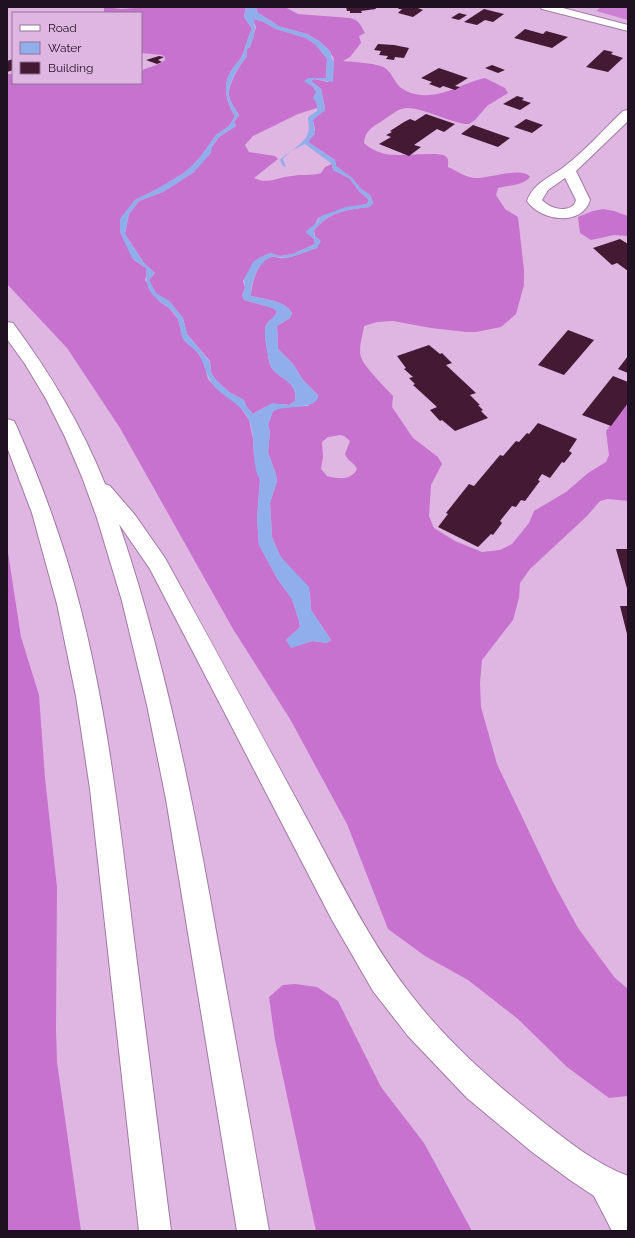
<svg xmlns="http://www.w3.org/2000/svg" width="635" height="1238" viewBox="0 0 635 1238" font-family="Raleway,sans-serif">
<rect width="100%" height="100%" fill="#dfb6e2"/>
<path fill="#cd7fd4" d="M601,7h27v13l-32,-9z"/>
<g fill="#c772cf" fill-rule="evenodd">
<path d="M104,7l17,2 29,-2h96l-2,10 8,12c-5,9 -6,19 -11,29 -3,4 -7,8 -10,13 -9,14 -5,31 4,45l-6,10 -13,9 -15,21 -7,8 -10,9 -25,15 -24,12 -15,20 14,40 12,8 1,6 -2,6 15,22 9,6 9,11 5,19 15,15 5,8 5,18 8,9 23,17 10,15 4,19 1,17 6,24 -3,38 2,27 19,35 14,19 7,22 1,6 -14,13 5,7 22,-6 14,2 4,-3 -20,-30 -1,-17 -30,-37 -8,-19 -2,-34 7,-22 -1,-6 -8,-23 2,-20 -2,-7 5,-14 9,-4 26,-1 10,-11 -15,-15 -10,-16 -15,-15 -1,-23 13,-8 2,-5c-7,-13 -28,-14 -41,-17 0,-11 7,-36 20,-39 5,-1 9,2 13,1 11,-1 23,-7 33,-10l-3,-18c17,-19 32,-20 55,-23l4,-4 -3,-8 -9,-6 -9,-11 -16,-12 -1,-6 -27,-18 7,-12 -2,-10 12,-12 -4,-19 -10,-8 3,-2 14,3 6,-23 -6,-10 -9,-8 -12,-7 -29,-8 -5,-4 -15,-9 -2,-6h29l13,7 52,4 6,2 4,4 5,9 -6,3 2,7 -11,14 -7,4c10,1 34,2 42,7 6,4 9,12 13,17 7,8 21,11 31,10 20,-1 37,-13 56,-17l20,10 3,5 -21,13 -12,14 -6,4c-19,0 -53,-21 -68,-15 -7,3 -13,8 -19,12 -10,6 -17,10 -18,22 5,5 15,10 22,11 12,3 53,-3 59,2 4,2 3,7 3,11 9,4 17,10 27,11 12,1 47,-12 55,-1 -8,9 -21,8 -32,11l-2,7 9,14 13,8 6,53v15l-8,29 -15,13 -25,5h-10l-35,-4 -38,-7 -16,1 -13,4c-1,9 -6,22 -3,31 3,10 25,31 32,39l-1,11 21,31 25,19 4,7 -11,21 -2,31 5,12 21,13 27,11 18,-2 12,-6 17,-21 5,-12 32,-19 22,-19 18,-11 3,-7 -3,-24 22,-30v100l-20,-2 -8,2 -13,15 -57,53 -10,14 -1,15 -6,22 -31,40 -2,23 1,24 16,57 56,118 25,46 37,50 13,11v107l-19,2 -42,-31 -49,-48 -50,-39 -43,-24 -37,-27 -41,-105 -57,-105 -57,-90 -113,-201 -53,-80 -60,-64v-210h6v9h128v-12c8,-5 18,-5 24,-11v-3l-3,-2 -21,-2v-40h-37zM340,435l4,1 6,5 -5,13c2,7 9,8 12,15 -6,12 -19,10 -30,7l-6,-7 2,-12 -1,-15 6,-5z"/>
<path d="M253,19l9,2 14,8 30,9 10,7 11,14 -1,19h-18l8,14 1,16 -19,6 -45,22 -8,9 4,7 26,4 3,3 -24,19c14,7 24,-1 38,-2 10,-2 19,0 29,-3l4,-6 7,-3 1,6 16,8 10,13 10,9 -2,4 -25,5 -24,9 -8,17 4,4 1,5 -22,10 -13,2 -10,-3 -11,5 -16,23 2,7 -3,7 2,5 29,8 4,3c-3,10 -13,8 -12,23 0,5 4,27 5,31 6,14 29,15 25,36l-6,4c-15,-3 -24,1 -36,9l-7,-8 -2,-6 -15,-8 -14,-13 -4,-7 -1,-11 -23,-27 -4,-16 -14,-17 -13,-7 -7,-14 6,-7 -11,-10 -19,-29 4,-20 10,-13 24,-9 31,-20 25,-35 17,-11 -2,-4 5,-7c-3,-5 -9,-13 -10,-19 -1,-12 11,-31 18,-40v-7l3,-2 6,-20z"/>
<path d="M603,209l11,2 14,5v20l-14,-1 -23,5 -11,-7 -2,-16 15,-6z"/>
<path d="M7,546l14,91 18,58 6,83 12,109 -1,141 1,34 24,169h-74z"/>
<path d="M295,984l22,3 21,14 43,86 43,56 48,88h-156l-41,-191 -6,-43 14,-12z"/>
</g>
<path fill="#90aeec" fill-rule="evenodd" d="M246,7h10l2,6 15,9 5,4 29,8 12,7 12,11v5l3,5 -1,20 -19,-3 -3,2 10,8 4,19 -1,3 -11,9 2,14 -7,8 27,18 1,6 16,12 9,11 9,6 3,8 -3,4c-24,3 -40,4 -56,23v5l7,6 -4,7c-9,3 -18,7 -27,9 -6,2 -12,-1 -18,0 -14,3 -22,28 -21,39 13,3 34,4 41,17l-2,5 -13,8 1,23 15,15 10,16 15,15v3c-5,12 -33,7 -45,13l-5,14 2,7 -2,20 8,23 1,6 -7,22 2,34 8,19 29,31 2,23 20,30 -4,3 -14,-2 -22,7 -5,-8 14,-13 -1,-6 -7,-22 -14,-19 -19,-35 -2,-27 3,-38c-10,-17 -3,-41 -11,-60 -7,-16 -23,-21 -34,-33 -9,-10 -10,-22 -16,-33 -5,-6 -14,-10 -17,-17 -2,-6 -2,-13 -4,-18 -6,-13 -21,-16 -28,-28 -5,-8 -3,-14 -4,-23l-14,-10 -12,-26v-12l2,-4 13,-16 24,-12 25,-15 10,-9 7,-8 15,-21 13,-9 6,-10c-9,-14 -13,-31 -4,-45 3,-5 7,-9 10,-13 5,-10 6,-20 11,-29l-8,-12zM253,19l9,2 14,8 30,9 10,7 11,14 -1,19h-18l-4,3 9,6 3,5 -3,6 4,6v7l-9,6c0,5 2,11 0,16 -2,10 -20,19 -28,27l3,6 3,1 -3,-8 8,-8 14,-7 27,20 1,6 16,8 10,13 10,9 -2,4 -21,3 -25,9 -7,9 -8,6v2l8,6 1,5 -22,10 -13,2 -10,-3 -11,5 -6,4 -9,17 1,9 -3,7 2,5 28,8 5,3c-3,10 -13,8 -12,23 0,5 4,27 5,31 6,14 29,15 25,36l-6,4 -17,-2 -19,11 -7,-8 -2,-6 -15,-8 -14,-13 -4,-7 -1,-10 -23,-28 -4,-16 -14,-17 -13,-8 -7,-13 6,-7 -11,-10 -19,-29 4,-20 10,-13 24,-9 31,-20 17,-19 1,-7 7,-9 17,-11 -2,-4 5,-7c-3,-5 -9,-13 -10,-19 -2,-12 11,-31 18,-40v-7c7,-5 10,-22 6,-30z"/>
<g fill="#431934">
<path d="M346,7h29l1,2 -15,2 1,2h-12v-2h-3z"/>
<path d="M400,7h20l-2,1 5,2 -10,7 -15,-4 4,-4h-4z"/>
<path d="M484,9l20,5 -11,8 -8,-2 -8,5 -13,-3z"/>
<path d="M459,13l8,2 -8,5 -8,-2z"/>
<path d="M525,29l18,5 3,-3 22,6 -16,11 -38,-10z"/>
<path d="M378,44l16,1 15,3 -5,10 -9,-1 -1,3 -8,-1 2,-3 -9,-1 2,-4 -7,-1z"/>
<path d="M604,50l9,2 -2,2 12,4 -15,14 -22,-5z"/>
<path d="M159,56l5,1 -6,3 4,2 -5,2 -11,-4z"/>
<path d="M13,59v11l-6,2v-11z"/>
<path d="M492,65l13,5 -7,3 -13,-5z"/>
<path d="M439,68l29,10 -13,8 5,1 -5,3 -12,-4 -3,2 -11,-4 3,-2 -11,-4z"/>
<path d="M517,96l7,2 -2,2 9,3 -11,7 -17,-6z"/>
<path d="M426,114l29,10 -11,8 -7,-3 -23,16 7,2 -12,9 -30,-12 12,-7 -5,-2 6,-3 -2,-1 14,-9 6,-3 5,2z"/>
<path d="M526,119l17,6 -11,8 -18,-6z"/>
<path d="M473,125l37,13 -12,9 -37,-13z"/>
<path d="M620,239l8,5v27l-11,-8 -5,2 -19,-17z"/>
<path d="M568,330l26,10 -30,35 -26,-10z"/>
<path d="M429,345l11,9 2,-1 10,10 -6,2 30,28 -6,2 10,10h-2l5,5 -2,1 7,7 -33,13 -13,-11 -2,1 -10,-11 7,-3 -24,-22 2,-1 -6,-6 4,-1 -9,-8 2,-1 -9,-12z"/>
<path d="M628,356v17l-10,-4z"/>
<path d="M613,376l15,6v21l-17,23 -29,-11z"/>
<path d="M538,423l39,16 -8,12 3,2 -8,10 -2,-1 -12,16 -8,-4 -4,6 2,1 -15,20 -4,-1 -5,7 -4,-1 -12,15 2,2 -9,12 -2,-1 -13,13 -40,-20 10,-13 -2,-1 23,-29 5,2 26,-31 3,1 13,-15 3,1 8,-9 2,1z"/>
<path d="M616,549h12v43z"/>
<path d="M620,606h8v28h-1z"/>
</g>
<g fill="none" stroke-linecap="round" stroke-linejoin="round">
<g stroke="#a07aa3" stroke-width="2">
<g id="minor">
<path d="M540,7h19l69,18v6l-86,-22z"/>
<path d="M628,110v11l-52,50 14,29c-8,27 -50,21 -63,1 7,-19 23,-23 38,-35 20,-15 39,-37 58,-55zM565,178l11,22 -2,5c-9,8 -25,3 -32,-5l6,-10z"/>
</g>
</g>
<g stroke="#a07aa3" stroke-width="2">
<g id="motorway">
<path d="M7,322l6,1c37,50 69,103 92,161l5,2 25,29 30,43c48,87 95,174 142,261 32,59 61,120 102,173 37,49 85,91 133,129 27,21 54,43 86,55v55h-16l-18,-35 -24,-16 -38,-28 -65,-54 -59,-62 -35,-45 -41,-71 -182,-351 -31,-45c47,138 75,281 100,424 17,94 34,189 50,283h-32l-71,-432 -19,-94 -25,-104 -25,-83 -15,-41 -17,-40 -19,-38 -21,-35 -18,-25z"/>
<path d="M7,419l7,2 2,4c19,43 36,87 50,132 37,119 51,243 66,366 13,103 26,205 39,308h-32l-49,-442 -14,-93 -19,-92 -25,-91 -25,-66z"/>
</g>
</g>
<use href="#minor" fill="#fff" fill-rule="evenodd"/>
<use href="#motorway" fill="#fff" fill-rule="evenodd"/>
</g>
<rect width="635" height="1238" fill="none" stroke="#1f1121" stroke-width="16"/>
<rect x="12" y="12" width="130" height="72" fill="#dfb6e2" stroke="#927495"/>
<rect x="20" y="25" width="20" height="6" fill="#ffffff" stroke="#927495"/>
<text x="48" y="32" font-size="12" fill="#1f1121">Road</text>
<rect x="20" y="42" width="20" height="12" fill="#90aeec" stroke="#927495"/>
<text x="48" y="52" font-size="12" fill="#1f1121">Water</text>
<rect x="20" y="62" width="20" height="12" fill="#431934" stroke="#927495"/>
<text x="48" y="72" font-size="12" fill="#1f1121">Building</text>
</svg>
